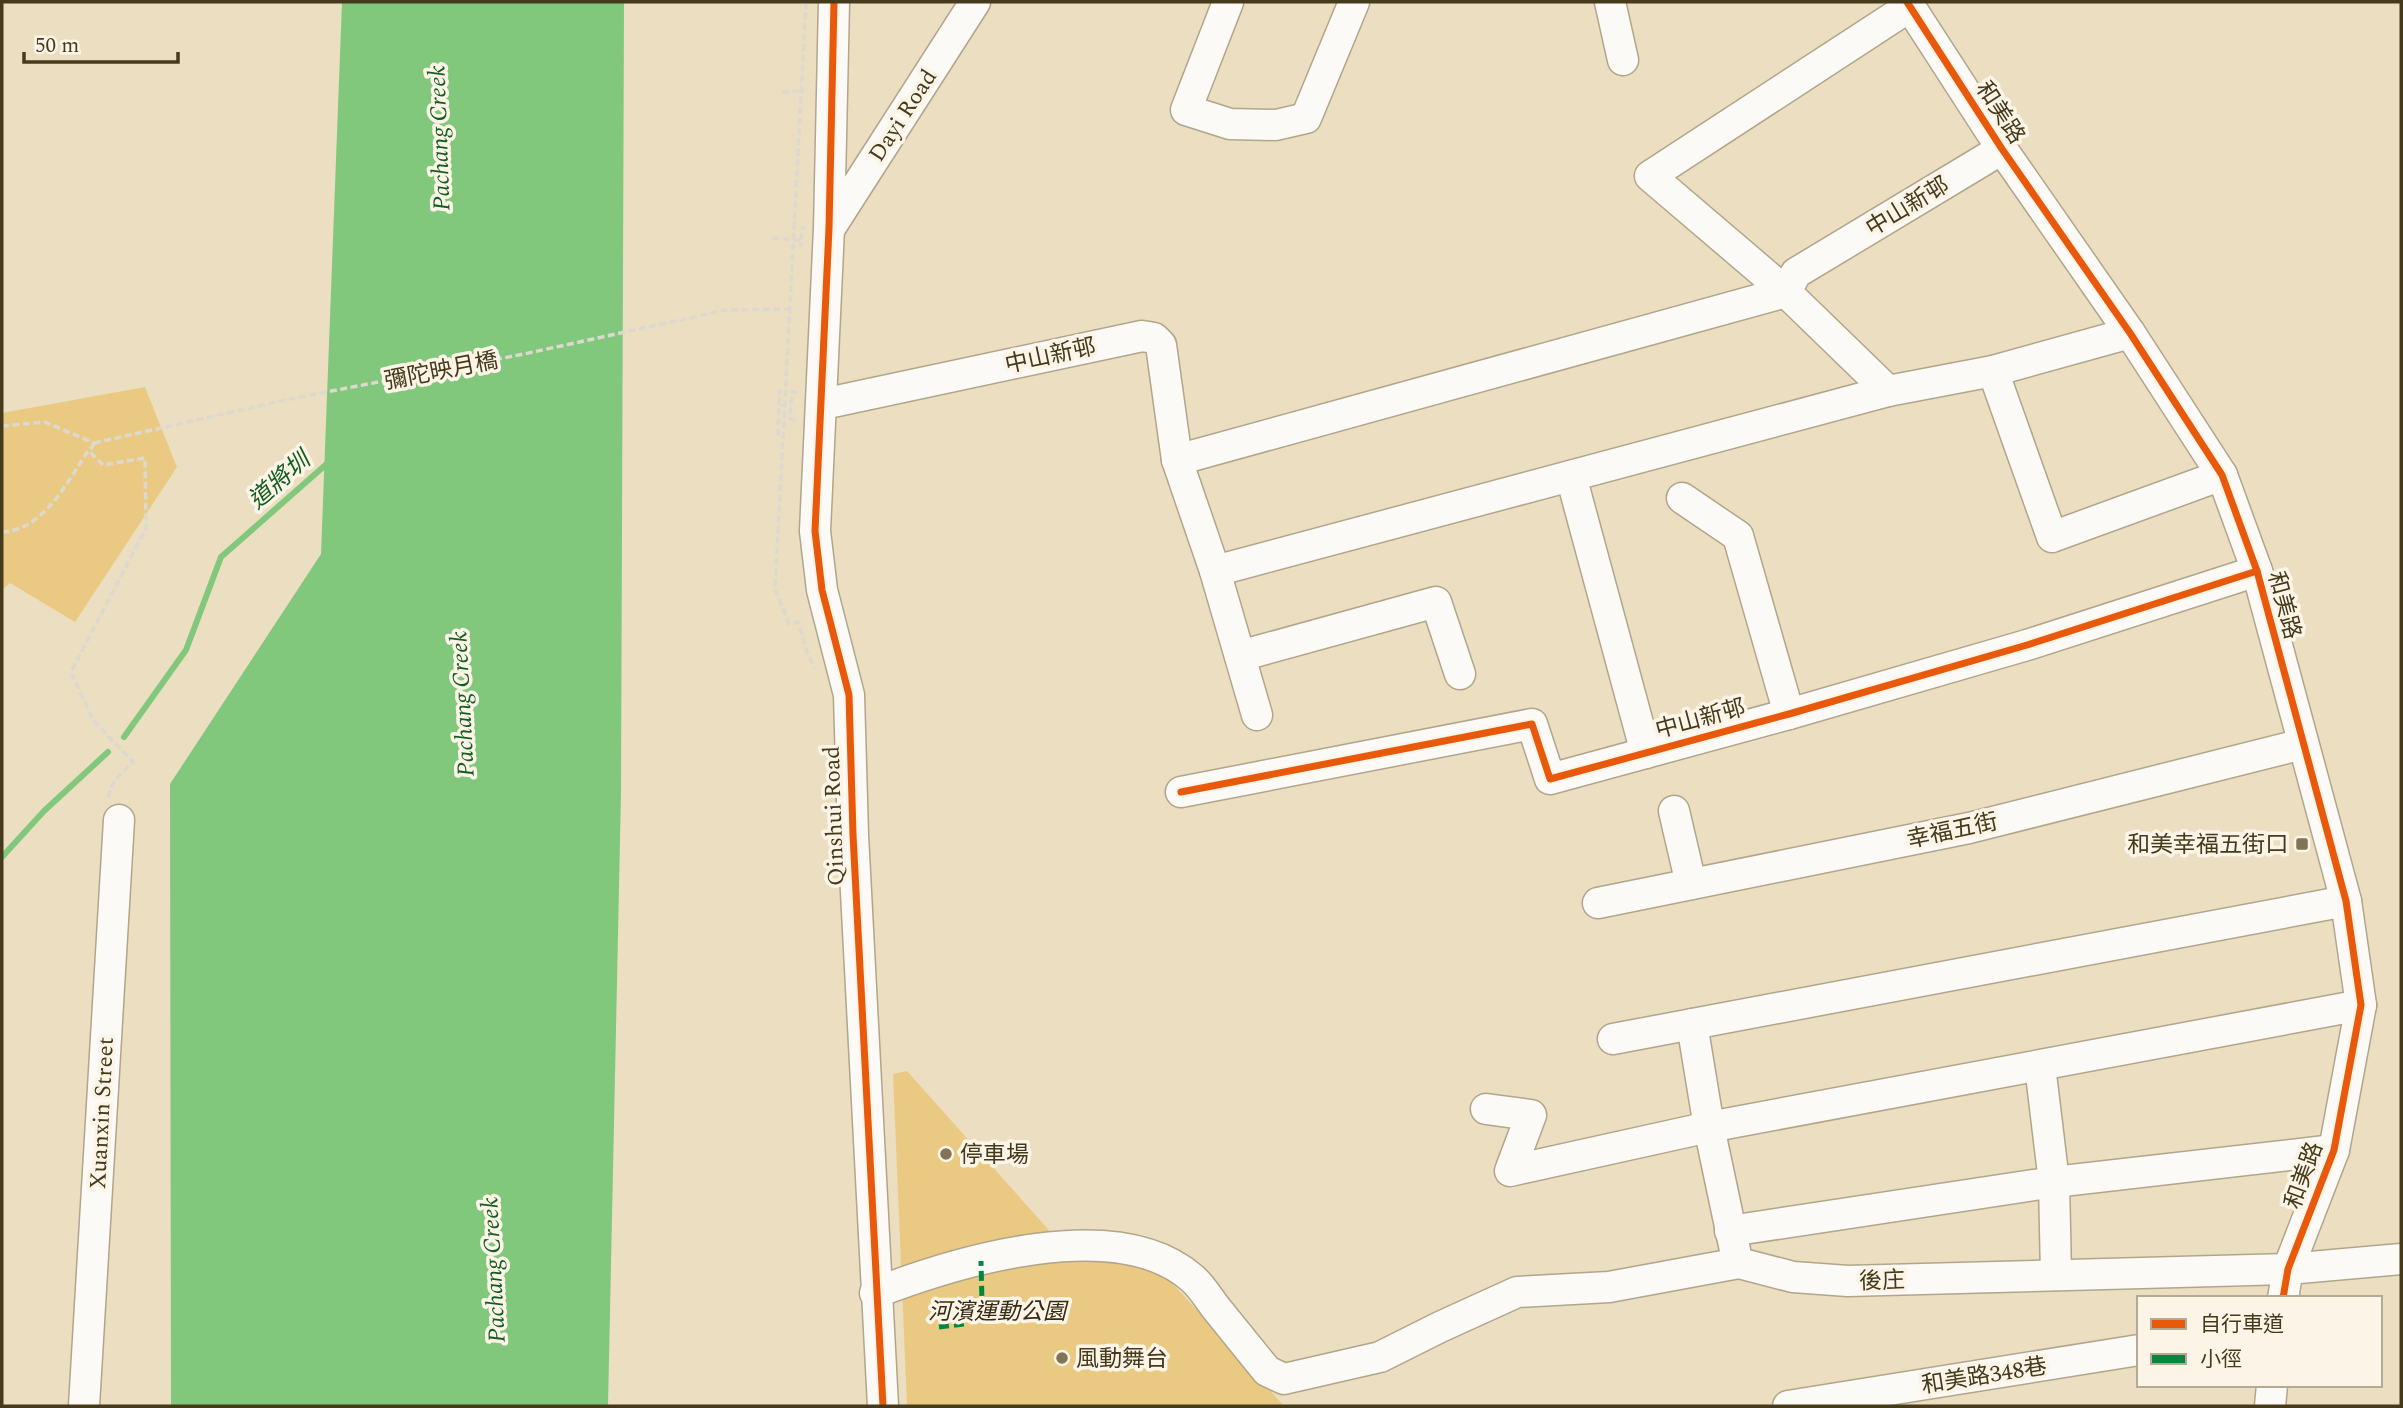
<svg xmlns="http://www.w3.org/2000/svg" width="2403" height="1408" viewBox="0 0 2403 1408" font-family="Spectral,'Noto Sans TC',serif">
<rect width="100%" height="100%" fill="#ecdec0"/>
<g fill="#eaca82">
<path d="M145,387l32,80 -102,155 -65,-39 -8,7v-177z"/>
<path d="M907,1071l148,166 79,4 150,165h-377l-14,-332z"/>
</g>
<path fill="#81c87d" d="M342,2h282l-3,791 -13,613h-437l-1,-622 151,-230z"/>
<g fill="none" stroke-linecap="round" stroke-linejoin="round">
<g stroke="#81c87d" stroke-width="6">
<path d="M124,737l62,-87 35,-93 109,-96"/>
<path d="M2,857l42,-46 64,-59"/>
</g>
<g stroke="#b1a58b" stroke-width="33">
<g id="minor">
<path d="M834,2l-5,226 -14,303 7,59 27,105 4,140 30,571"/>
<path d="M1228,2l-42,108 44,14 46,1 30,-7 48,-116"/>
<path d="M1610,2l13,58"/>
<path d="M1907,2l95,147 128,184 92,142 35,96 89,330 15,104 -27,145 -46,119 -5,29"/>
<path d="M830,228l145,-226"/>
<path d="M1993,371l59,166 170,-62"/>
<path d="M1888,391l-102,-99 -136,-116 259,-169"/>
<path d="M823,404l319,-68 12,2 7,7 16,115 38,111 42,144"/>
<path d="M1177,460l609,-168 10,-19 206,-124"/>
<path d="M1571,476l75,277"/>
<path d="M1682,498l56,38 51,178"/>
<path d="M1215,571l673,-180 105,-20 137,-38"/>
<path d="M1240,656l196,-54 24,72"/>
<path d="M1181,792l351,-68 18,55 239,-65 238,-69 230,-74"/>
<path d="M1674,811l17,73"/>
<path d="M1598,903l371,-75 334,-84"/>
<path d="M1692,1024l17,103 26,123"/>
<path d="M1613,1039l733,-138"/>
<path d="M2040,1066l14,116 2,93"/>
<path d="M1486,1109l45,6 -21,56 199,-44 652,-122"/>
<path d="M1730,1231l324,-49 280,-32"/>
<path d="M875,1293c83,-32 243,-81 318,-14 9,8 16,20 23,29 17,21 34,42 51,63l17,8 96,-22 60,-30 77,-35 92,-5 130,-24 54,14 55,4 440,-12 113,-10"/>
<path d="M84,1406l35,-586"/>
<path d="M1788,1406l351,-56"/>
<path d="M2270,1406l2,-21"/>
</g>
</g>
<g stroke="#ded9ce" stroke-width="3.5" stroke-dasharray="7 3.5" stroke-linecap="butt">
<path d="M806,2l-31,587 14,35 9,-2 10,33 7,13"/>
<path d="M782,92l22,-1"/>
<path d="M772,238l29,2v7"/>
<path d="M801,240l1,-12h3"/>
<path d="M779,405l1,-16"/>
<path d="M796,420l-6,-1 2,-27h5"/>
<path d="M2,426l43,-4 49,21"/>
<path d="M778,436l1,-31 12,1"/>
<path d="M94,443l196,-44 234,-45 202,-44 64,-1"/>
<path d="M94,443l-4,9 13,13 42,-7 1,70 -75,144 22,48 40,42 -19,19 -7,18"/>
<path d="M2,532c43,-2 66,-52 88,-84"/>
</g>
<use href="#minor" stroke="#fcfaf6" stroke-width="30"/>
<path stroke="#00873e" stroke-width="5" stroke-dasharray="10 5" stroke-linecap="butt" d="M939,1327l25,-3 18,-21 -1,-42"/>
<g stroke="#fbf4e7" stroke-width="11">
<g id="cycleway">
<path d="M834,2l-5,226 -14,303 7,59 27,105 4,140 30,571"/>
<path d="M1907,2l95,147 128,184 92,142 35,96 89,330 15,104 -27,145 -46,119 -5,29"/>
<path d="M1181,792l351,-68 18,55 239,-65 238,-69 230,-74"/>
</g>
</g>
<use href="#cycleway" stroke="#e8590c" stroke-width="7"/>
</g>
<g fill="#807356" stroke="#fbf4e7" stroke-width="2.5">
<rect x="2295" y="837" width="14" height="14" rx="3.5"/>
<circle cx="946" cy="1154" r="7"/>
<circle cx="1062" cy="1358" r="7"/>
</g>
<g text-anchor="middle" stroke-width="7" stroke-linejoin="round" paint-order="stroke">
<g font-size="23" fill="#463a1d" stroke="#fbf4e7">
<text transform="translate(2001 112) rotate(57)" y="8">和美路</text>
<text transform="translate(902 115) rotate(-57)" y="8">Dayi Road</text>
<text transform="translate(1907 206) rotate(-31)" y="8">中山新邨</text>
<text transform="translate(1050 355) rotate(-12)" y="8">中山新邨</text>
<text transform="translate(441 370) rotate(-11)" y="8">彌陀映月橋</text>
<text transform="translate(2285 605) rotate(75)" y="8">和美路</text>
<text transform="translate(1700 718) rotate(-15)" y="8">中山新邨</text>
<text transform="translate(833 816) rotate(-92)" y="8">Qinshui Road</text>
<text transform="translate(1952 830) rotate(-12)" y="8">幸福五街</text>
<text transform="translate(101 1113) rotate(-87)" y="8">Xuanxin Street</text>
<text transform="translate(2303 1175) rotate(-70)" y="8">和美路</text>
<text transform="translate(1882 1280) rotate(-2)" y="8">後庄</text>
<text transform="translate(1984 1375) rotate(-9)" y="8">和美路348巷</text>
</g>
<g font-size="23" fill="#463a1d" stroke="#fbf4e7" text-anchor="start">
<text x="2288" y="852" text-anchor="end">和美幸福五街口</text>
<text x="960" y="1162">停車場</text>
<text x="1076" y="1366">風動舞台</text>
</g>
<g font-size="23" font-style="italic" fill="#362c15" stroke="#fbf4e7">
<text x="997" y="1319">河濱運動公園</text>
</g>
<g font-size="24" font-style="italic" fill="#135e21" stroke="#fbf4e7">
<text transform="translate(439 138) rotate(-92)" y="8">Pachang Creek</text>
<text transform="translate(279 480) rotate(-41)" y="8">道將圳</text>
<text transform="translate(462 704) rotate(-93)" y="8">Pachang Creek</text>
<text transform="translate(493 1270) rotate(-93)" y="8">Pachang Creek</text>
</g>
</g>
<rect width="2403" height="1408" fill="none" stroke="#463a1d" stroke-width="7"/>
<rect x="2137" y="1296" width="245" height="91" fill="#fbf4e7" stroke="#b3aa96" stroke-width="2"/>
<rect x="2151" y="1319" width="35" height="10" fill="#e8590c" stroke="#b3aa96" stroke-width="2"/>
<text x="2200" y="1331" font-size="21" fill="#463a1d">自行車道</text>
<rect x="2151" y="1354" width="35" height="10" fill="#00873e" stroke="#b3aa96" stroke-width="2"/>
<text x="2200" y="1366" font-size="21" fill="#463a1d">小徑</text>
<path d="M24 52v10h154v-10" fill="none" stroke="#463a1d" stroke-width="3.5"/>
<text x="35" y="52" font-size="21" fill="#463a1d" stroke="#fbf4e7" stroke-width="5" paint-order="stroke">50 m</text>
</svg>
